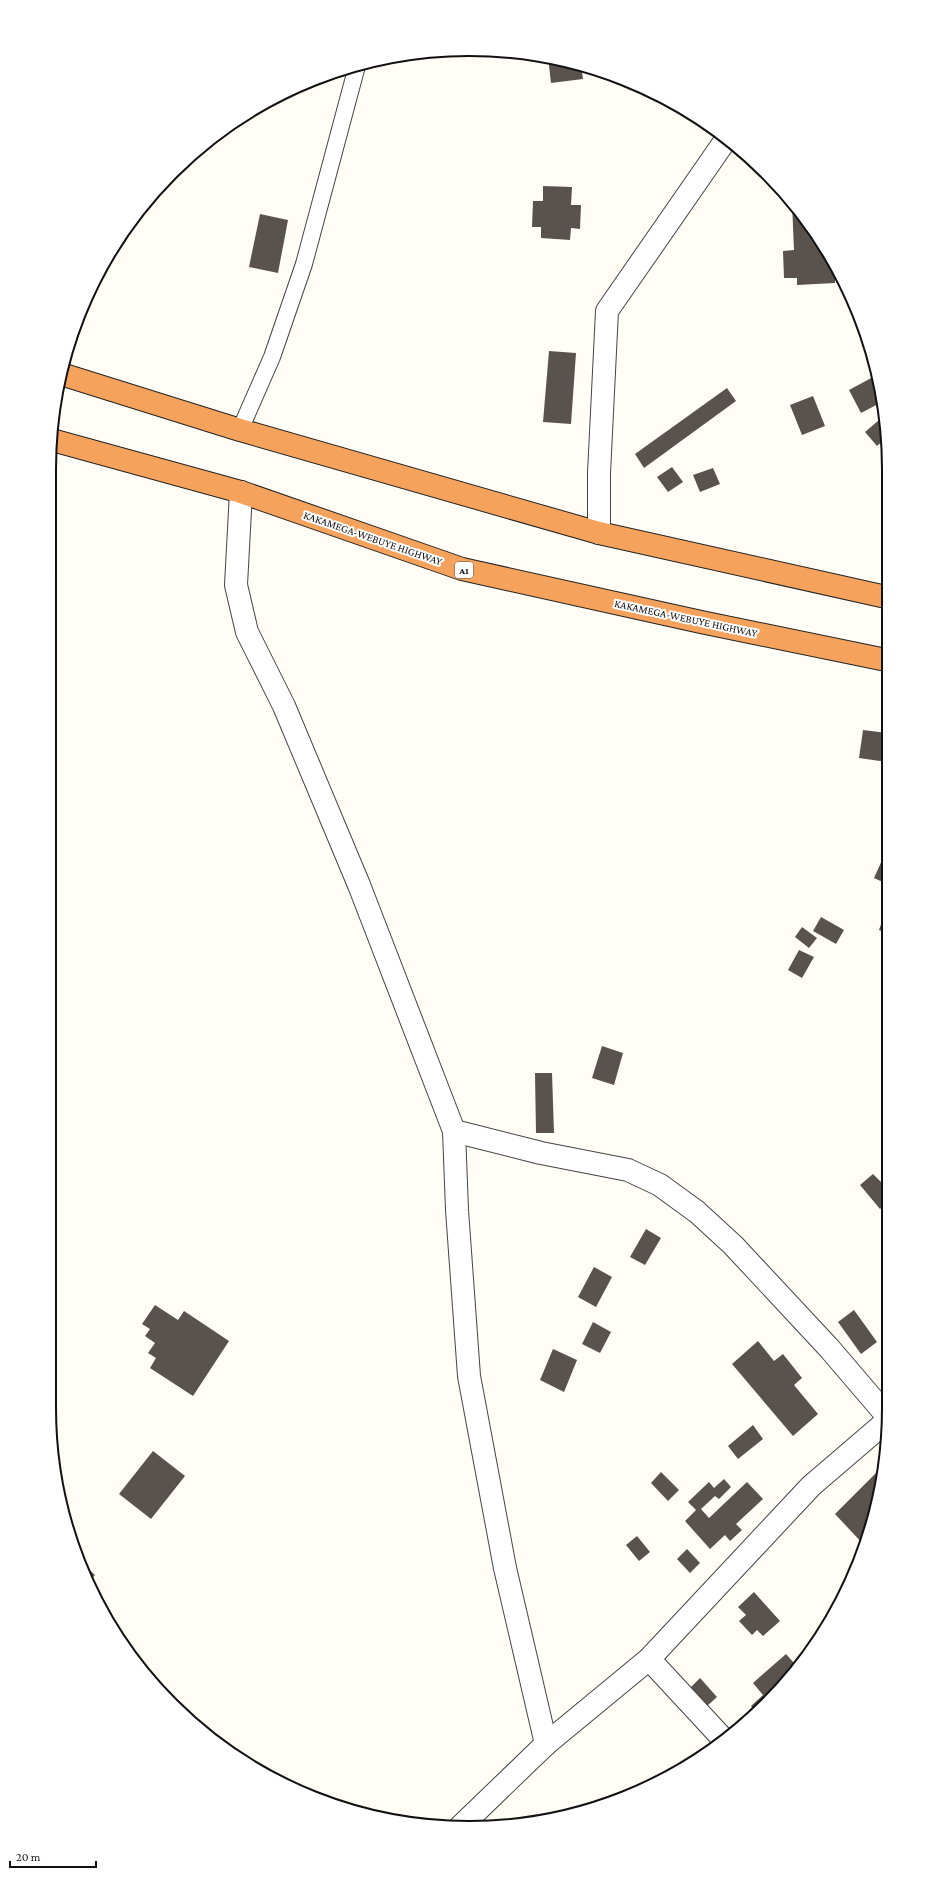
<svg xmlns="http://www.w3.org/2000/svg" width="938" height="1877" viewBox="0 0 938 1877" font-family="'Crimson Pro',serif">
<rect width="100%" height="100%" fill="#fffdf5"/>
<g fill="#5a524d">
<path d="M548,57l33,9 2,13 -32,4z"/>
<path d="M543,186l29,1 -1,18h10l-1,24 -9,-1 -1,12 -29,-2v-11h-9l1,-26h10z"/>
<path d="M792,203l10,10 33,56v14l-38,2v-7h-13l-1,-27 11,-1z"/>
<path d="M260,214l28,6 -10,53 -29,-6z"/>
<path d="M549,351l27,2 -5,71 -28,-2z"/>
<path d="M875,376l7,26 -21,11 -12,-23z"/>
<path d="M727,388l9,13 -92,67 -9,-14z"/>
<path d="M813,396l12,30 -23,9 -12,-30z"/>
<path d="M885,415v24l-8,7 -12,-14z"/>
<path d="M672,467l11,15 -15,10 -11,-15z"/>
<path d="M713,468l7,16 -20,8 -7,-17z"/>
<path d="M863,730l24,3v29l-28,-4z"/>
<path d="M887,849v35l-13,-6z"/>
<path d="M886,910h1v23l-8,-3z"/>
<path d="M821,917l23,13 -8,14 -23,-13z"/>
<path d="M802,927l15,11 -8,10 -14,-11z"/>
<path d="M799,950l15,7 -12,21 -14,-8z"/>
<path d="M602,1046l21,7 -9,32 -22,-7z"/>
<path d="M535,1073h17l2,60h-18z"/>
<path d="M873,1174l8,8 7,-6v26l-8,7 -20,-24z"/>
<path d="M646,1229l15,9 -16,27 -15,-8z"/>
<path d="M594,1267l18,10 -16,30 -18,-10z"/>
<path d="M155,1305l23,15 6,-9 45,30 -36,55 -43,-28 6,-10 -8,-5 7,-10 -10,-7 5,-7 -8,-5z"/>
<path d="M854,1310l23,32 -16,12 -23,-32z"/>
<path d="M593,1322l18,10 -11,21 -18,-9z"/>
<path d="M758,1341l16,20 9,-7 19,24 -8,7 24,29 -25,22 -61,-72z"/>
<path d="M553,1349l24,11 -13,32 -24,-12z"/>
<path d="M753,1425l10,14 -25,20 -10,-13z"/>
<path d="M153,1451l32,25 -34,43 -32,-25z"/>
<path d="M883,1466l-2,24 -17,55 -29,-31z"/>
<path d="M661,1472l18,18 -11,11 -17,-18z"/>
<path d="M724,1479l7,8 -12,12 -4,-3 -14,13 8,9 38,-36 16,17 -27,25 6,6 -12,11 -5,-6 -15,14 -25,-28 11,-11 -8,-8 21,-20 5,6z"/>
<path d="M637,1536l13,16 -11,9 -13,-16z"/>
<path d="M687,1549l13,14 -10,10 -13,-14z"/>
<path d="M79,1561l16,14 -6,7 -4,-9z"/>
<path d="M754,1592l26,29 -17,15 -6,-6 -5,5 -13,-14 7,-6 -8,-8z"/>
<path d="M104,1615l10,9 -3,3 -6,-9z"/>
<path d="M809,1650l2,1 -26,34 -29,27 -5,-6 12,-11 -10,-12 33,-29 8,9z"/>
<path d="M700,1678l17,19 -10,9 -17,-18z"/>
</g>
<g fill="none" stroke-linecap="round" stroke-linejoin="round">
<g stroke="#444" stroke-width="18">
<path id="lane" d="M240,430l32,-73 32,-93 53,-198"/>
</g>
<g stroke="#444" stroke-width="24">
<g id="street">
<path d="M241,492l-5,93 11,47 37,74 75,179 95,246 3,79 12,166 36,192 41,176"/>
<path d="M599,533v-60l8,-162 120,-173"/>
<path d="M454,1131l87,22 87,17 32,15 37,27 36,33 96,103 59,69"/>
<path d="M649,1659l76,82"/>
<path d="M460,1827l86,-83 103,-85 162,-173 77,-66"/>
</g>
</g>
<g stroke="#222" stroke-width="24">
<g id="highway">
<path d="M61,374l179,56 359,103 287,64"/>
<path d="M52,440l189,52 221,77 239,53 185,38"/>
</g>
</g>
<use href="#lane" stroke="#fff" stroke-width="16"/>
<use href="#street" stroke="#fff" stroke-width="22"/>
<use href="#highway" stroke="#f5a25d" stroke-width="22"/>
</g>
<g text-anchor="middle" stroke-width="4" stroke-linejoin="round" paint-order="stroke">
<rect fill="#fff" stroke="#585858" stroke-width="1" x="455" y="562" width="18" height="16" rx="3"/>
<g font-size="10" font-weight="bold" fill="#111">
<text x="464" y="574">A1</text>
</g>
<g font-size="11" fill="#111" stroke="#fff">
<text transform="translate(373 538) rotate(19)" y="4">KAKAMEGA-WEBUYE HIGHWAY</text>
<text transform="translate(686 618) rotate(12)" y="4">KAKAMEGA-WEBUYE HIGHWAY</text>
</g>
</g>
<path d="M0 0H938V1877H0ZM469 56H469A413 413 0 0 1 882 469V1408A413 413 0 0 1 469 1821H469A413 413 0 0 1 56 1408V469A413 413 0 0 1 469 56Z" fill="#fff" fill-rule="evenodd"/>
<path fill="none" stroke="#111" stroke-width="2" d="M469 56H469A413 413 0 0 1 882 469V1408A413 413 0 0 1 469 1821H469A413 413 0 0 1 56 1408V469A413 413 0 0 1 469 56Z"/>
<path d="M10 1861v6h86v-6" fill="none" stroke="#111111" stroke-width="2"/>
<text x="16" y="1861" font-size="12" fill="#111111" stroke="#ffffff" stroke-width="3" paint-order="stroke">20 m</text>
</svg>
